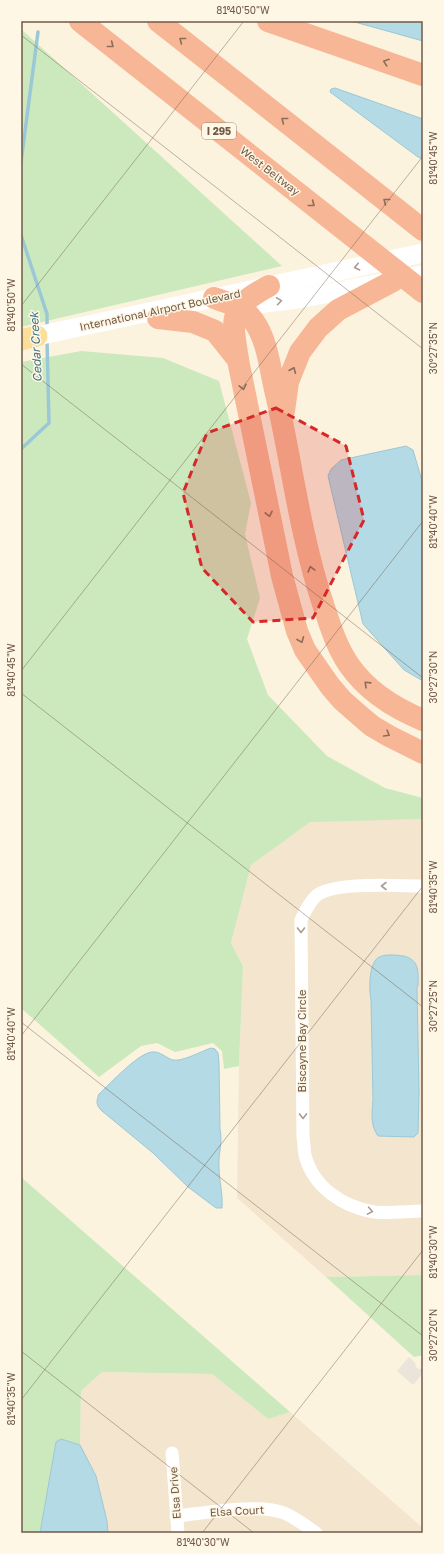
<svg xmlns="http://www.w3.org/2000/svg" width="444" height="1554" viewBox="0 0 444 1554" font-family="'Golos Text',sans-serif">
<rect width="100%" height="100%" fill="#fcf3df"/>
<g fill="#f3e5ce">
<path d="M423,819v456l-97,2 -89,-79 2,-132 4,-100 -12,-23 20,-78 59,-44z"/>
<path d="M102,1372l110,2 56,45 22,-7 133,116v5h-315l-1,-12 -11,-45 -16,-31 1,-54z"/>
</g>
<path fill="#eae4db" d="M409,1357l7,7 -1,2 5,4 1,-2 2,2v3l-10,12 -16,-14z"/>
<g fill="#cce9be">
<path d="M21,29l261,237 -261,61z"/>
<path d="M81,351l82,7 56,23 32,122 -6,31 15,64 -13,41 21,56 59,61 58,32 38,10v21l-113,3 -59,43 -20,78 12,23 -4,100 -15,3 -2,-18 -9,-8 -38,9 -18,-9 -16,3 -42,31 -78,-69v-646z"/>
<path d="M21,1177l269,235 -22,7 -56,-45 -110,-2 -21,19 -1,54 -19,-6 -5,4 -16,90h-19z"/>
<path d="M423,1275v80l-9,2 -88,-80z"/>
</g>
<g fill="#b4dae5" stroke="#9bc8d6">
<path d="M351,21h72v20z"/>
<path d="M335,88l88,31v40l-5,-2 -88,-65 1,-3z"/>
<path d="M406,446l7,4 10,34v197l-19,-11 -41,-46 -35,-148 3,-7 10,-9z"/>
<path d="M390,955c15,0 28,2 28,20 0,5 1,9 -1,13l2,104 -1,41 -4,4 -36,-1c-8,-11 -6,-24 -5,-36l-2,-100c-2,-9 -2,-31 4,-39 3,-5 9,-6 15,-6z"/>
<path d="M211,1048l4,1 3,4 1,9 1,67c3,13 -2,25 -1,38 0,15 4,25 3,41h-6l-28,-21 -35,-34 -51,-42c-6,-6 -6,-9 -3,-17 11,-10 39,-41 53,-42 8,-1 14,6 21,8 9,2 29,-9 38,-12z"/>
<path d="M61,1439l19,6 16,31 11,45 1,12h-68l16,-91z"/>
</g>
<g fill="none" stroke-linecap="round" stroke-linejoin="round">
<g stroke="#9bc8d6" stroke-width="3.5">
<path d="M21,162l17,-130"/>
<path d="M21,235l26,79v14"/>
<path d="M21,449l28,-26 -2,-83"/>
</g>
<g stroke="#fff" stroke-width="13">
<path d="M423,886c-25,0 -89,-5 -107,10 -7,7 -11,15 -15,24l2,217c1,5 1,12 2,18 8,32 38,52 69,57 16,2 33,-1 49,-1"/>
<path d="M172,1453l6,80"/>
<path d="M176,1516c29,-3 83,-13 108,-3 12,5 22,13 32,20"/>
</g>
<g stroke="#fff" stroke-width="19">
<path d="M234,307l64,-8 125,-24"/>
<path d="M37,336l386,-83"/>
</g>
<path stroke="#fbde97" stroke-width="21" d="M21,340l16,-4"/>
<g stroke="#f7b796" stroke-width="22">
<path d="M80,21l343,271"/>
<path d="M158,21l265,209"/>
<path d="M268,21l155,54"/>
<path d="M214,298c16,6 28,7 39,22 15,20 17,50 23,74 16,70 24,141 47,210 7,21 13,42 26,61 18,26 45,43 74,55"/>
<path d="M158,318l35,4 22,9 23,29 44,216 15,55 8,19 25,36 12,14 17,15 13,11 17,10 34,17"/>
<path d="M238,359c-7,-42 -9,-52 31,-73"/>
<path d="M284,411l4,-29 12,-30 18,-24 20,-18 55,-29"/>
</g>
</g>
<defs><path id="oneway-chevron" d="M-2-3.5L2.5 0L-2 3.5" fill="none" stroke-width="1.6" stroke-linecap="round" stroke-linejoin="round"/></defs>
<g stroke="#8d6d57">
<use href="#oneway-chevron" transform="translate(182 40) rotate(-142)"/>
<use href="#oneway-chevron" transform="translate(111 45) rotate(38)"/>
<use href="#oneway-chevron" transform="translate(386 62) rotate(-161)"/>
<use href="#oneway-chevron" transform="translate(284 120) rotate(-142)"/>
<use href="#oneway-chevron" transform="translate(386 201) rotate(-142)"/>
<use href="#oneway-chevron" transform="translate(312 204) rotate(38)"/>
<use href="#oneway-chevron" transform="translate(293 370) rotate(-67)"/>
<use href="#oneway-chevron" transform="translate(243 387) rotate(78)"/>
<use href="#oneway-chevron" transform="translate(269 514) rotate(78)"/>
<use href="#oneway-chevron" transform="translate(311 569) rotate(-105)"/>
<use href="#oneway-chevron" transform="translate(301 640) rotate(68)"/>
<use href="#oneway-chevron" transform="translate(367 684) rotate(-136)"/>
<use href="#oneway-chevron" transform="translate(387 734) rotate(30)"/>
</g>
<g stroke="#aa9c91">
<use href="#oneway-chevron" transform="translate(357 267) rotate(168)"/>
<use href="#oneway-chevron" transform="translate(279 301) rotate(-8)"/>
<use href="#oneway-chevron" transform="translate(384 886) rotate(180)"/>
<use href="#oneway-chevron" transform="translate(301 930) rotate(90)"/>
<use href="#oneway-chevron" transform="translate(303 1116) rotate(90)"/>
<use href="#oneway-chevron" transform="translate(370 1211) rotate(10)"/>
</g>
<path fill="#d62828" fill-opacity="0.2" stroke="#d62828" stroke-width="3" stroke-dasharray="8 5" stroke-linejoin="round" d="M276,408l70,38 18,74 -51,98 -60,4 -51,-54 -19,-75 24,-60z"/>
<path fill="none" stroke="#725a47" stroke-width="1" stroke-opacity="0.45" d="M21,35l402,314M21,306l223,-285M21,364l402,314M21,671l402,-515M21,693l402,314M21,1022l402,314M21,1036l402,-515M21,1351l233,182M21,1400l402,-514M202,1533l221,-283"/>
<g text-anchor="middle" stroke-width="3" stroke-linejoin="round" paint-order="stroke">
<rect fill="#fff7e5" stroke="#9c8976" stroke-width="1" x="202" y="123" width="34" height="16" rx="3"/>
<g font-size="10" font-weight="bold" fill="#725a47">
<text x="219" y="135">I 295</text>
</g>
<g font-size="11" fill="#725a47" stroke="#fff7e5">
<text transform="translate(270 171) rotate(38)" y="4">West Beltway</text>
<text transform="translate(160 310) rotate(-12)" y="4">International Airport Boulevard</text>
<text transform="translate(302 1041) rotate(-90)" y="4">Biscayne Bay Circle</text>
<text transform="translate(175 1493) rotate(-94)" y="4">Elsa Drive</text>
<text transform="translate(237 1511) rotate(-3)" y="4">Elsa Court</text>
</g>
<g font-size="12" font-style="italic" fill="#417485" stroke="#fff7e5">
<text transform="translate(36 347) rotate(-93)" y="4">Cedar Creek</text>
</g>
</g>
<rect width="444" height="1554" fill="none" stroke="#fff7e5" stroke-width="44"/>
<rect x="22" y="22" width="400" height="1510" fill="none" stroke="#725a47" stroke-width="1.5"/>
<g font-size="10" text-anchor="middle" fill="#725a47">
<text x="243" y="14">81°40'50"W</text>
<text transform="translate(433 158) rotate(-90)" y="4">81°40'45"W</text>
<text transform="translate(11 305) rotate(-90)" y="4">81°40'50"W</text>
<text transform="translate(433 348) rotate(-90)" y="4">30°27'35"N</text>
<text transform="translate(433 522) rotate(-90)" y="4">81°40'40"W</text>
<text transform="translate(11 670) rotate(-90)" y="4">81°40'45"W</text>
<text transform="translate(433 677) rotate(-90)" y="4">30°27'30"N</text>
<text transform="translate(433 887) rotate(-90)" y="4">81°40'35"W</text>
<text transform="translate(433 1006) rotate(-90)" y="4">30°27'25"N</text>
<text transform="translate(11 1034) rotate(-90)" y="4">81°40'40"W</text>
<text transform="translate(433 1252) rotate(-90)" y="4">81°40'30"W</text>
<text transform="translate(433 1335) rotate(-90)" y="4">30°27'20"N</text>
<text transform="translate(11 1399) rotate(-90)" y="4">81°40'35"W</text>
<text x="203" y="1546">81°40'30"W</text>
</g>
</svg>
